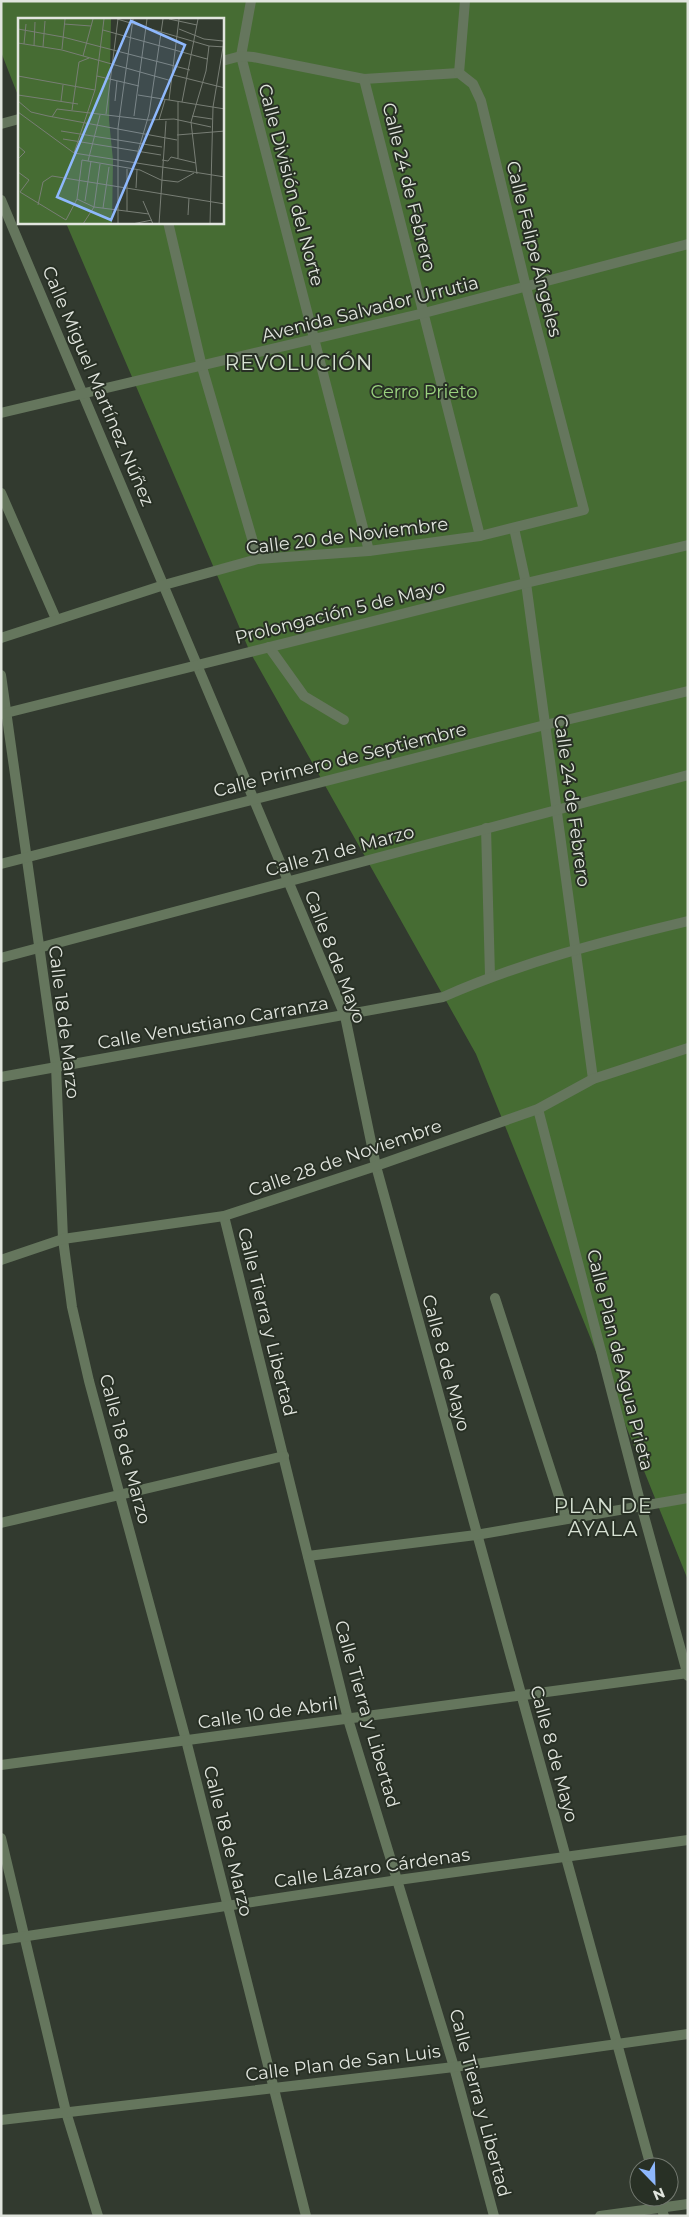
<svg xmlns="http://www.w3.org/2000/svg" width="689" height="2217" viewBox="0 0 689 2217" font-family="Montserrat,sans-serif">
<rect width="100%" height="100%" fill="#323a2f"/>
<path fill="#466c33" d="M1,1h687v1579l-212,-526 -226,-402 -184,-429 156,-1v-203h-203v79l-18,-46z"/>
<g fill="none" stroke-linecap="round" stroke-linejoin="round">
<g stroke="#65765d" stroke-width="10">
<path d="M251,1l-10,55 128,495"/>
<path d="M222,61l19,-5 12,1 111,22 95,-6"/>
<path d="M459,73l6,-72"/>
<path d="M364,79l116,457"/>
<path d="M1,124l18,-5"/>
<path d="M1,200l344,816 31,150 275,1001"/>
<path d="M168,222l34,145 56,192"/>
<path d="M1,413l423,-100 264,-69"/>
<path d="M1,493l55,126"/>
<path d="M514,528l12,55 67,496"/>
<path d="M1,638l163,-53 94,-26 111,-8 111,-15 104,-26 -58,-223 -45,-186 -8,-17 -14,-11"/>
<path d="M269,647l35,49 40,24"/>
<path d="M1,675l55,391 7,173 9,68 17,74 97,359 120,476"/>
<path d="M2,714l524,-131 162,-38"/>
<path d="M486,828l4,148"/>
<path d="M1,864l544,-139 143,-34"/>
<path d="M1,958l687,-183"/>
<path d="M1,1077l442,-80c79,-35 161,-56 245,-76"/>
<path d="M538,1109l103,396 47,171"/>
<path d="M224,1216l124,503 106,348 40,149"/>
<path d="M1,1260l62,-21 161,-23 152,-50 162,-57 55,-30 95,-31"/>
<path d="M495,1298l71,220"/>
<path d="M1,1523l283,-67"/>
<path d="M308,1556l168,-21 212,-37"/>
<path d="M1,1765l687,-92"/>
<path d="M1,1838l65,274 32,104"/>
<path d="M1,1940l397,-60 290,-40"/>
<path d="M1,2120l453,-53 234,-33"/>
<path d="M658,2197l6,19"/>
<path d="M600,2216l88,-12"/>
</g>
</g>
<g text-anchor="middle" stroke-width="4" stroke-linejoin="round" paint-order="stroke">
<g font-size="18" fill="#e1e5de" stroke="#283025">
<text transform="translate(291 185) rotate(75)" y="6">Calle División del Norte</text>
<text transform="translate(409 187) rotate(76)" y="6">Calle 24 de Febrero</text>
<text transform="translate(534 249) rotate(76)" y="6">Calle Felipe Ángeles</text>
<text transform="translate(370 309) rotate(-14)" y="6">Avenida Salvador Urrutia</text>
<text transform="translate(98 386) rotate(67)" y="6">Calle Miguel Martínez Núñez</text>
<text transform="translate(347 536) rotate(-7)" y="6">Calle 20 de Noviembre</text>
<text transform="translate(340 612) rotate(-14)" y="6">Prolongación 5 de Mayo</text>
<text transform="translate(340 760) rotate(-14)" y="6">Calle Primero de Septiembre</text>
<text transform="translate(572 801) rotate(82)" y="6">Calle 24 de Febrero</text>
<text transform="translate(340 851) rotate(-15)" y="6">Calle 21 de Marzo</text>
<text transform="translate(335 957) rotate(69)" y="6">Calle 8 de Mayo</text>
<text transform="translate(64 1022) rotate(83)" y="6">Calle 18 de Marzo</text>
<text transform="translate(213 1023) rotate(-10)" y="6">Calle Venustiano Carranza</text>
<text transform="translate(345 1158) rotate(-19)" y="6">Calle 28 de Noviembre</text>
<text transform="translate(267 1322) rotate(76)" y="6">Calle Tierra y Libertad</text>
<text transform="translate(620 1360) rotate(76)" y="6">Calle Plan de Agua Prieta</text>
<text transform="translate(446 1363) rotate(75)" y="6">Calle 8 de Mayo</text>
<text transform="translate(125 1449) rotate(75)" y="6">Calle 18 de Marzo</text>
<text transform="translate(268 1713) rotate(-8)" y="6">Calle 10 de Abril</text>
<text transform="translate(367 1714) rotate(74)" y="6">Calle Tierra y Libertad</text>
<text transform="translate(554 1754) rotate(75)" y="6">Calle 8 de Mayo</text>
<text transform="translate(228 1841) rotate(76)" y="6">Calle 18 de Marzo</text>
<text transform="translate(372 1868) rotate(-8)" y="6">Calle Lázaro Cárdenas</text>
<text transform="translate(343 2063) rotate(-7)" y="6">Calle Plan de San Luis</text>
<text transform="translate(480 2103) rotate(75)" y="6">Calle Tierra y Libertad</text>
</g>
<g font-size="18" fill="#9ad27f" stroke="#283025">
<text x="424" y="398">Cerro Prieto</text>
</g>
<g font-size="20" letter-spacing="1" fill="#d7e1d3" stroke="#283025">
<text x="299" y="370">REVOLUCIÓN</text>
<text x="603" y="1513">PLAN DE<tspan x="603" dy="23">AYALA</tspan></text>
</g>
</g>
<g transform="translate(18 18)">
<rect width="206" height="206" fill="#323a2f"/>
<path d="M0,1h93l-2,101 4,40 -1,64h-94z" fill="#466c33"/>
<path fill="none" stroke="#787e75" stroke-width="1" d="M99,1l92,27 16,1M151,1l28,6M46,6l27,2M0,11l45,8 127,33M161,11l25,10 19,2M85,12l104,29M0,25l44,7 110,31M6,26l2,-20M16,28l1,-24M25,29l2,-26M44,31l3,-30M65,38l10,-37M155,57l52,13M0,58l77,14M79,58l42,10M0,77l60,9M120,77l87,14M151,82l10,-81M0,83l13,11 17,4 129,24M43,83l2,-16M97,83l2,-20M160,84v56M164,84l16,-83M54,92l7,-48 10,-4M0,94l56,41 151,24M88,96l12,-95M116,98l13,-97M174,98l20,3M34,99l5,-8 91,11 26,-1 37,8M141,102l6,-20M43,113l101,16M159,117l48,-4M45,121l98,16M0,128l7,6 -7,7M56,135l21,-63 9,-71M144,142l6,1 3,-4 25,6M70,143l12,-46M115,151l16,-55 14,-95M0,154l11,8 -9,12 46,28M179,156l-6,-52 15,-51 3,-25M118,170l1,-18M59,181l17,8 55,7M67,183l6,-40M125,183l10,23M20,187l5,-23 9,-6 173,28M85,190l6,-41M109,193v-42M170,197l1,-17M48,202l11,-21 5,-39 58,10 21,10 17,2 16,-9M65,206l11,-17 6,-43M100,206v-96l15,-109M114,206l20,-4M141,206l7,-103M192,206l3,-117 11,-66"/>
<path fill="#8eb8fd" fill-opacity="0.15" stroke="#8eb8fd" stroke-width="2.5" d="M113,3l54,24 -74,175 -54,-23z"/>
<rect width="206" height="206" fill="none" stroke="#e1e5de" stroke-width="2.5"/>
</g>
<rect width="689" height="2217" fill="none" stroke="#e1e5de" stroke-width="5"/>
<g transform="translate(654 2182) rotate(157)"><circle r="24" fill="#283025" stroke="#72786f"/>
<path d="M0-4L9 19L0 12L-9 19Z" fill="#8eb8fd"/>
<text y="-8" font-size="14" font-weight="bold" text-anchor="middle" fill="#e1e5de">N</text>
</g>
</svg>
